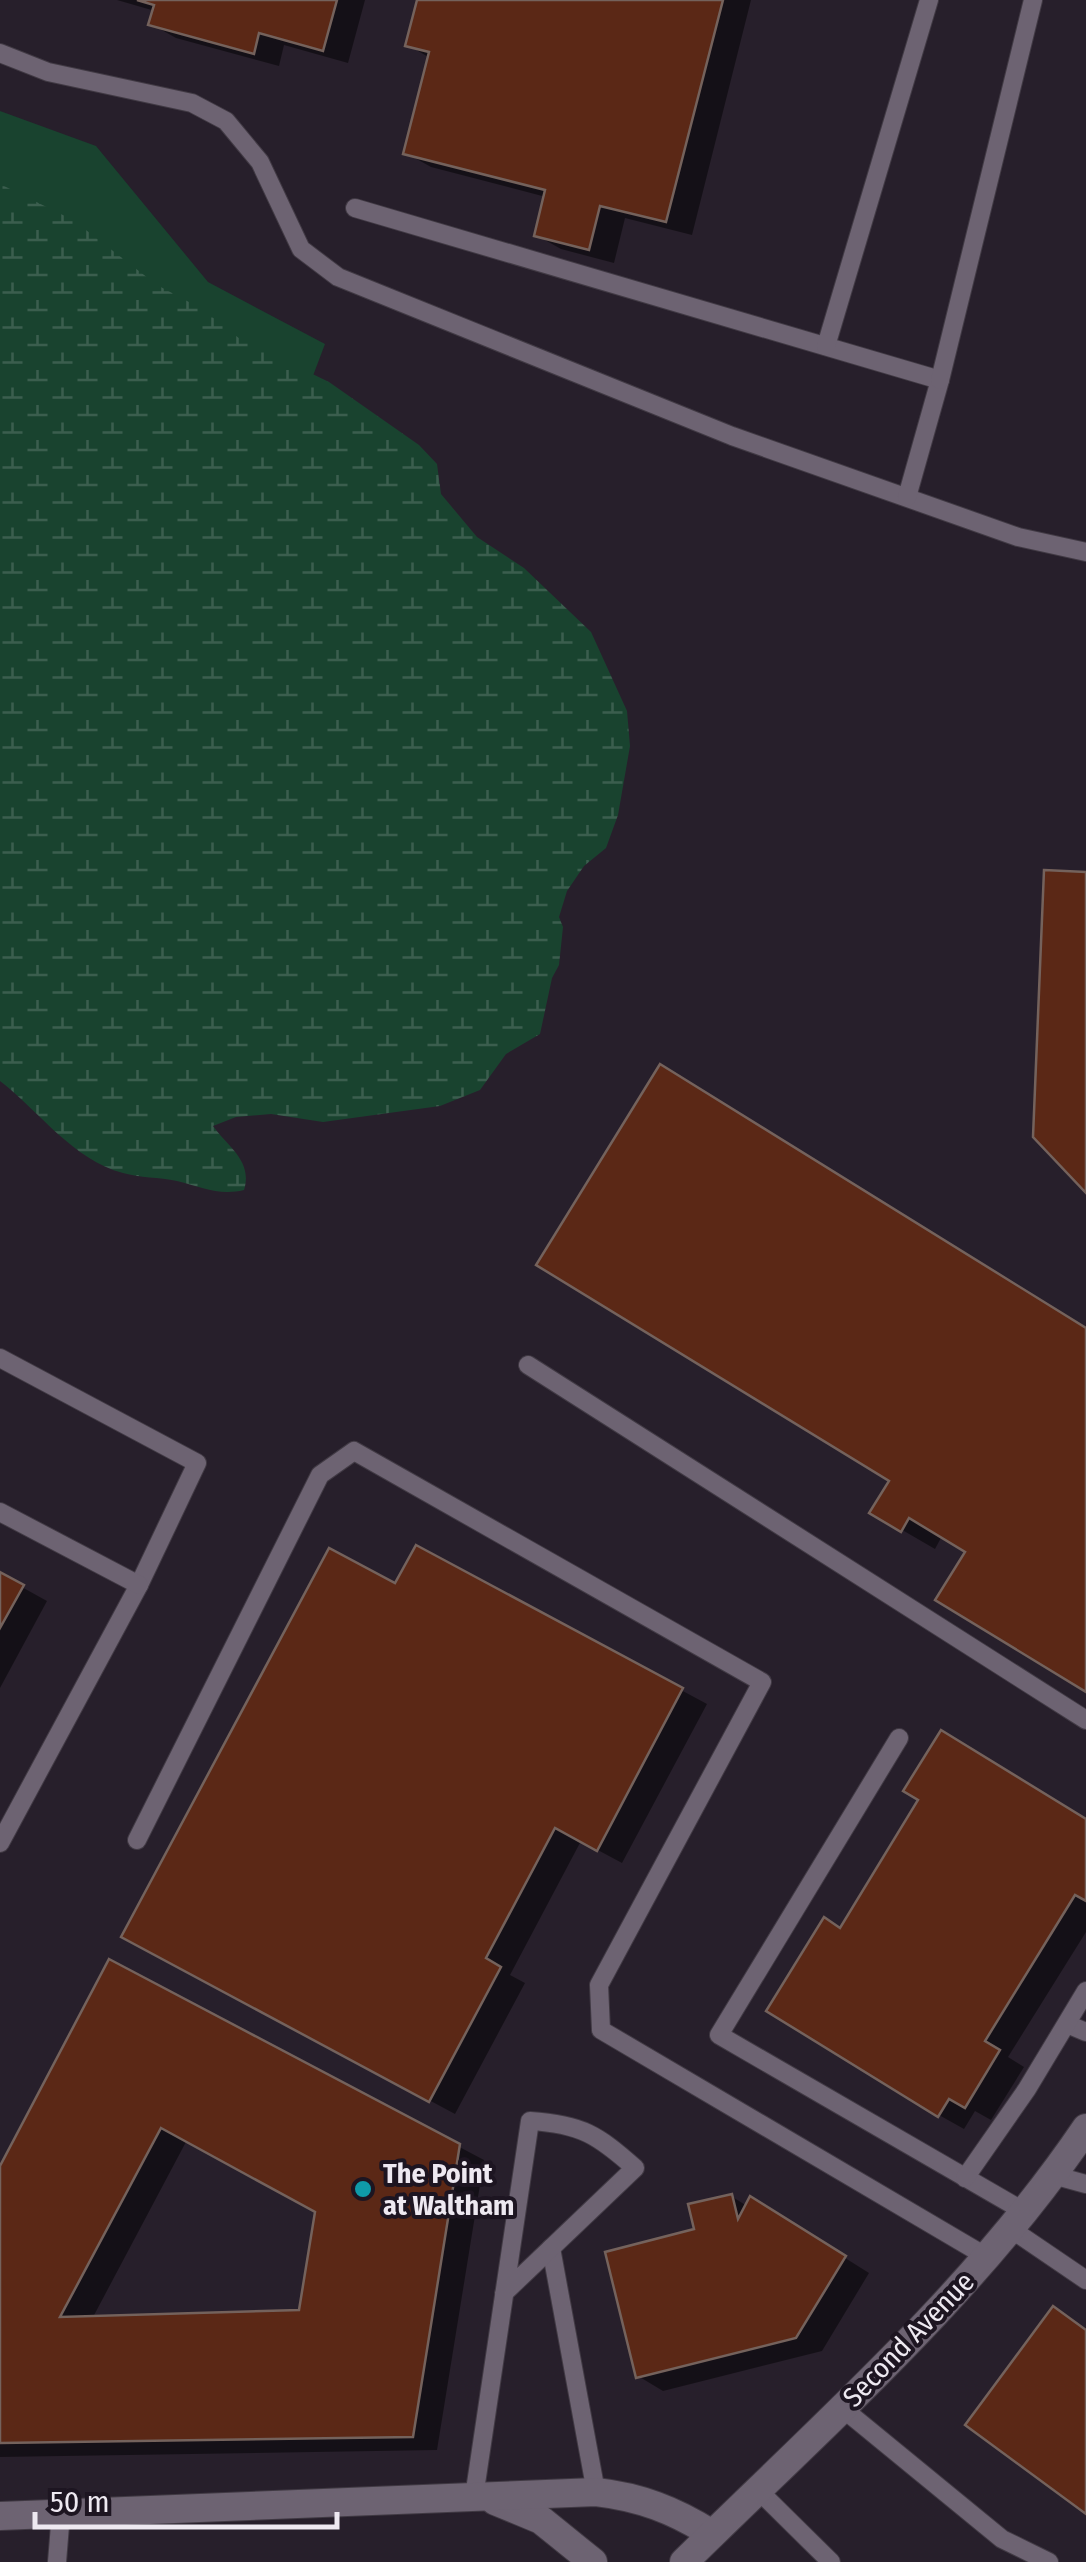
<svg xmlns="http://www.w3.org/2000/svg" width="1086" height="2562" viewBox="0 0 1086 2562" font-family="'Fira Sans Condensed',sans-serif">
<defs>
<pattern id="wetland-marsh" width="20" height="14" patternUnits="userSpaceOnUse" patternTransform="scale(2.5)"><rect width="20" height="14" fill="#19432f"/><path d="M1 5h8M5 5V1M11 12h8M15 12V8" fill="none" stroke="#3b5e4e"/></pattern>
</defs>
<rect width="100%" height="100%" fill="#271f2b"/>
<path fill="#19432f" d="M0,111l96,35 112,136 117,62 -113,299 -212,-61z"/>
<path fill="url(#wetland-marsh)" d="M0,184l73,36 84,65 45,24 38,30 89,43 90,63 18,19 4,30 36,43 47,31 67,64 36,79 3,35 -12,69 -12,33 -22,18 -17,25 -8,26 4,10 -4,38 -7,13 -12,56 -34,20 -26,36 -40,16 -117,16 -52,-8 -35,3 -23,9c15,21 40,35 31,64 -25,6 -42,-3 -67,-9 -18,-4 -37,-3 -54,-8 -50,-13 -84,-62 -123,-92z"/>
<g fill="#0007" fill-rule="evenodd">
<path d="M117,0h248l-17,63 -64,-18 -5,21 -103,-28 -25,-14 4,-13z"/>
<path d="M419,0h332l-59,235 -67,-17 -11,45 -53,-14 -25,-14 10,-38 -115,-30 -25,-14 24,-95 -22,-13z"/>
<path d="M1086,1329v360l-118,-138 -26,-15 -7,13 -62,-36z"/>
<path d="M417,1548l290,156 -85,159 -41,-22 -71,134 15,8 -70,131 -306,-164 247,-363z"/>
<path d="M0,1575l47,26 -47,87z"/>
<path d="M1086,1821v111l-78,125 16,10 -33,53 -16,-9 -11,18 -25,-14 -98,-185z"/>
<path d="M110,1962l374,198 -47,290 -437,7v-286zM187,2140l131,71 -17,101 -209,7z"/>
<path d="M731,2196l16,10 28,8 94,59 -47,78 -159,40 -25,-15z"/>
</g>
<g fill="#5b2816" stroke="#74625c" stroke-width="2.5" fill-rule="evenodd">
<path d="M137,0h200l-14,51 -64,-18 -5,21 -106,-29 6,-20z"/>
<path d="M417,0h306l-57,222 -66,-16 -11,44 -55,-14 11,-46 -142,-36 26,-102 -24,-6z"/>
<path d="M1044,870l42,2v321l-53,-56z"/>
<path d="M660,1064l426,264v364l-151,-92 30,-48 -56,-34 -8,14 -32,-19 20,-32 -353,-216z"/>
<path d="M416,1545l267,143 -86,163 -42,-23 -69,130 15,9 -72,135 -308,-165 208,-389 66,35z"/>
<path d="M0,1572l24,13 -24,43z"/>
<path d="M941,1730l145,89v82l-11,-6 -90,146 15,9 -35,58 -16,-9 -11,18 -172,-106 58,-94 16,11 78,-128 -15,-9z"/>
<path d="M109,1959l351,185 -47,293 -413,6v-277zM161,2128l154,84 -16,98 -239,7z"/>
<path d="M732,2194l6,25 12,-23 96,60 -50,82 -160,40 -31,-126 89,-23 -6,-25z"/>
<path d="M1053,2306l33,24v184l-121,-89z"/>
</g>
<g fill="none" stroke-linecap="round" stroke-linejoin="round">
<g stroke="#413a44" stroke-width="20">
<g id="service">
<path d="M0,53l48,19 144,31 34,18 34,41 41,87 37,28 394,159 286,101 68,15"/>
<path d="M355,208l585,172 -33,117"/>
<path d="M826,346l103,-346"/>
<path d="M940,380l93,-380"/>
<path d="M0,1358l197,105 -58,122 -139,258"/>
<path d="M528,1365l558,355"/>
<path d="M0,1512l139,73"/>
<path d="M899,1738l-180,297 306,177"/>
<path d="M137,1840l183,-365 34,-24 408,231 -163,303 2,45 386,227"/>
<path d="M1067,2024l19,8"/>
<path d="M1053,2175l33,9"/>
<path d="M965,2178l62,-89 59,-98"/>
<path d="M1011,2229l75,51"/>
<path d="M551,2248l45,244"/>
<path d="M841,2407l161,132 47,23"/>
<path d="M757,2489l74,73"/>
<path d="M474,2497l56,-376c51,3 68,14 105,47l-131,125"/>
<path d="M57,2562l4,-49"/>
</g>
</g>
<g stroke="#413a44" stroke-width="30">
<g id="minor">
<path d="M495,2501l46,19 52,42"/>
<path d="M0,2516l596,-24c44,5 78,18 116,42"/>
</g>
</g>
<g stroke="#413a44" stroke-width="30">
<path id="tertiary" d="M684,2562c140,-138 291,-270 402,-434"/>
</g>
<use href="#service" stroke="#6d6372" stroke-width="18"/>
<use href="#minor" stroke="#6d6372" stroke-width="28"/>
<use href="#tertiary" stroke="#6d6372" stroke-width="28"/>
</g>
<circle fill="#0f9aa8" stroke="#1d1521" stroke-width="4" cx="363" cy="2189" r="10"/>
<g text-anchor="middle" stroke-width="8" stroke-linejoin="round" paint-order="stroke">
<g font-size="28" font-weight="bold" fill="#eee9f1" stroke="#1d1521" text-anchor="start">
<text x="383" y="2183">The Point<tspan x="383" dy="32">at Waltham</tspan></text>
</g>
<g font-size="28" fill="#eee9f1" stroke="#1d1521">
<text transform="translate(908 2339) rotate(-46)" y="10">Second Avenue</text>
</g>
</g>
<path d="M35 2512v15h302v-15" fill="none" stroke="#eee9f1" stroke-width="5"/>
<text x="50" y="2512" font-size="30" fill="#eee9f1" stroke="#1d1521" stroke-width="8" paint-order="stroke">50 m</text>
</svg>
